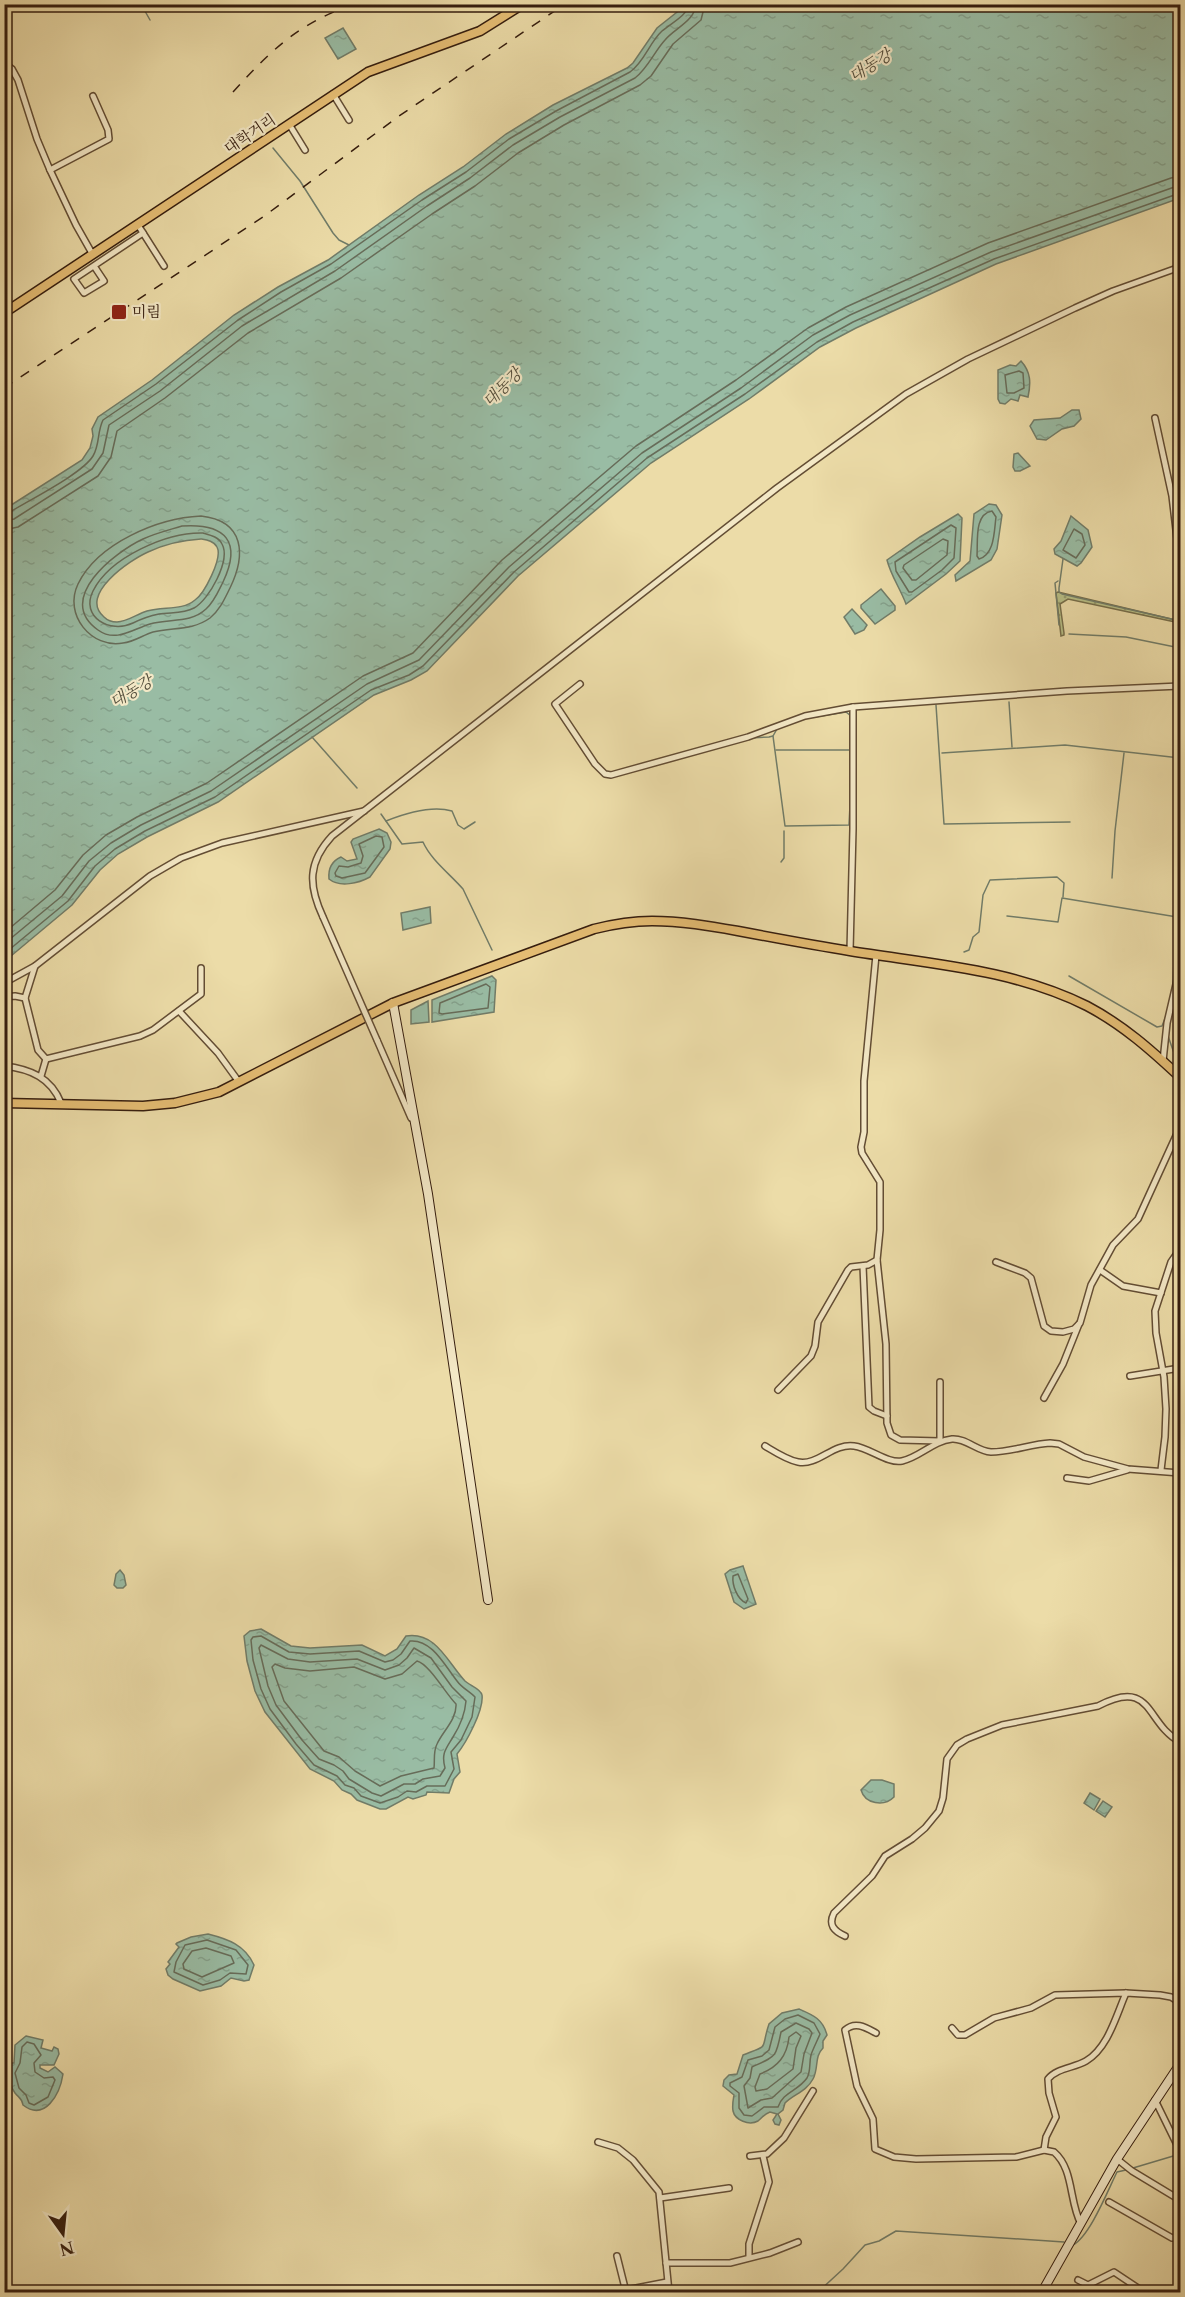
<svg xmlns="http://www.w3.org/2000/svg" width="1185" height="2297" viewBox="0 0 1185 2297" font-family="'Libre Caslon Text','Noto Serif KR',serif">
<defs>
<pattern id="grass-dots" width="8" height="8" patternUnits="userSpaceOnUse" patternTransform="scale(1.5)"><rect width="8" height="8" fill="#b8c087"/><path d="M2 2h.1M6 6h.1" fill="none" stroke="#969b6d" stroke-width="1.8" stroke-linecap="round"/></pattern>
<pattern id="water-ripples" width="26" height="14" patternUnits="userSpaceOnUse" patternTransform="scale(1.5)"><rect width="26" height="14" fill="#99bca4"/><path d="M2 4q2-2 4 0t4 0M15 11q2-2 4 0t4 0" fill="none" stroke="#84a18c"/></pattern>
</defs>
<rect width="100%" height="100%" fill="#ecdca8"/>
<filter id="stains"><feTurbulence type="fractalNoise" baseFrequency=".00333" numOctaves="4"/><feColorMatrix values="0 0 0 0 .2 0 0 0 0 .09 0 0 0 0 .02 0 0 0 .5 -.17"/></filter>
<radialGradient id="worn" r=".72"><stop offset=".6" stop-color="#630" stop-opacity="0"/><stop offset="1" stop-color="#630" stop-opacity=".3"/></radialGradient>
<path fill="url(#grass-dots)" stroke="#766e4a" stroke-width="1.5" d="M1058,592l122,29v2l-112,-24 -8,5 4,29v2l-3,1 -5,-43z"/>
<g fill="url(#water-ripples)" stroke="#717c68" stroke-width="1.5" fill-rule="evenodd">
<path d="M686,5h494v193l-184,66 -140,64 -36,19 -71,52 -98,64 -133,113 -91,95 -16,9 -37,15 -156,107 -71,35 -29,17 -18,16 -28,35 -67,56v-452l77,-49 8,-12 3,-12 -1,-7 6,-12 54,-37 82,-65 44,-28 50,-27 91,-65 44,-28 43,-33 47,-29 74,-37 6,-5 24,-35zM201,539c6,1 13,2 16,8 6,11 -13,47 -22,53 -13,11 -32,6 -48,11 -10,3 -20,11 -30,11 -5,0 -10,-2 -13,-5 -26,-22 26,-57 44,-65 17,-8 35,-12 53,-13z"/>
<path d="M343,28l13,21 -18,10 -13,-21z"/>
<path d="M1021,361c10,11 10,22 7,36l-8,-2 -2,6 -7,-2 -6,5 -5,-1 -2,-4v-29l12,-5 6,1z"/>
<path d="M1072,410h7l2,9 -7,7 -12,3 -16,11 -9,-1 -7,-13 4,-6 26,-2z"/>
<path d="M1018,453l12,13 -10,5h-5l-2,-4 1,-13z"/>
<path d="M989,504l7,1 6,10 -5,34 -6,11 -35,21 -1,-6 15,-14 4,-47z"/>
<path d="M958,514l4,4 -2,43 -14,13 -40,30c-6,-16 -15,-28 -19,-44l33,-23z"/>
<path d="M1071,516l17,14 4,17 -11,16 -4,3 -22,-12 -1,-5 7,-8z"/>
<path d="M881,589l14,17v4l-20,14 -14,-16v-3z"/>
<path d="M852,609l15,16 -3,5 -9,4 -11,-17z"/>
<path d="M379,829l8,4 4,9 -1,7 -20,28c-11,6 -30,11 -41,2 -1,-10 3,-18 12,-22l6,4 10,-2 -6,-17 2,-3z"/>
<path d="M430,907l1,16 -28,7 -2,-17z"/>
<path d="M492,976l4,4 -2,32 -62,10v-22z"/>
<path d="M428,1001l1,21 -18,2v-14z"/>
<path d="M743,1566l13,38 -12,5 -10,-7 -9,-28 5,-4z"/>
<path d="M120,1570l4,5 2,10 -3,3h-6l-3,-3 2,-11z"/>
<path d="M261,1629l30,17 19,2 52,-3 23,11 12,-7 9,-13c30,-5 42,27 59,45 4,4 16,8 17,14 2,15 -16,48 -25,59l3,18 -6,7 -5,14 -22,-1 -1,3 -13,4 -5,-2 -22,12h-6l-23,-9 -6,-6 -9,-4 -8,-9 -24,-12 -45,-57 -10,-21 -8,-30 -3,-25 6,-5z"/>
<path d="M871,1780h11l12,4v13c-10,10 -29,7 -33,-7z"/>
<path d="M1090,1793l10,6 -6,11 -10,-7z"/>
<path d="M1103,1801l9,6 -7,10 -9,-6z"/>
<path d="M208,1934c20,5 37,11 46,31l-5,15 -5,1 -13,-3 -10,8 -21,5 -27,-12 -5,-4 -2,-6 4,-5 -2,-2 11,-15 -3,-3 1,-1 14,-6z"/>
<path d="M799,2009c14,6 24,10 28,26l-4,6v7c-9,9 -4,20 -10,31 -7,13 -19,15 -28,24l-2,7 -5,4 3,6 -2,5 -4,-1 -2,-4 4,-6 -7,-2c-6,2 -7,5 -12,9 -9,5 -23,-1 -25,-10 -1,-6 0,-10 1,-16l-11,-9 1,-6 5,-5 8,-1 6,-19c28,-11 17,-4 26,-31l13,-11z"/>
<path d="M26,2036l17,4 -2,8 11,3 2,-4 4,2 1,5 -5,11h-14v3l8,4 7,-5 8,7c-3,20 -18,48 -40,31 -1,-7 -4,-7 -8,-12 -7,-10 -7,-20 -4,-30h3l1,-18z"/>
</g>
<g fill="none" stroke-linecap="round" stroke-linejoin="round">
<g stroke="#676c59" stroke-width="1.5">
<path d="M1019,371l4,2 1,15 -10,5h-7l-2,-18z"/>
<path d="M992,511l4,6c-2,14 -1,37 -17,42l-2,-3c1,-15 -3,-42 15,-45z"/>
<path d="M4,513l6,-1c19,-12 72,-38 83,-56 7,-12 4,-24 10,-36l53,-36 82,-64 43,-28 50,-28 91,-64 44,-28 43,-33 47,-28 74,-39c15,-11 19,-29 32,-41 9,-8 25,-15 27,-27"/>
<path d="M201,516c44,5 45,39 29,72 -5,10 -10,22 -20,30 -18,13 -37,9 -57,14 -10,3 -19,10 -30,11 -31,6 -60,-28 -45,-59 20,-41 80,-66 123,-68z"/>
<path d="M4,521l10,-2 78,-50 11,-16 6,-28 51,-34 82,-65 93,-55 92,-65 43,-28 43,-33 47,-28 75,-39c13,-10 19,-26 30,-38 10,-12 30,-19 31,-36"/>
<path d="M951,525l5,3 -2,30 -12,12 -30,22h-3l-13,-21 -1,-9z"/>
<path d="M182,526c44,-3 60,16 41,56 -5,10 -9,20 -17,27 -16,15 -37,9 -56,15 -17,5 -34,19 -52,6 -44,-31 17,-78 45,-91 13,-6 26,-9 39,-13z"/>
<path d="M1074,529l8,5 3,11 -9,13 -13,-8z"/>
<path d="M4,530l14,-3 80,-51 13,-19 6,-26 48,-33 83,-65 93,-55 91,-64 43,-28 43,-33 46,-28 76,-40 11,-9 22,-32 28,-24 4,-16"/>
<path d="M203,533c7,2 16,4 19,11 9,16 -13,56 -28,64 -11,6 -23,4 -35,6 -10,2 -18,5 -26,9 -23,11 -53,-6 -40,-32 17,-34 74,-59 110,-58z"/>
<path d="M943,539l5,2 -1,14 -31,25h-4l-9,-12 1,-3z"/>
<path d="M376,836l6,1 2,10 -19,26 -23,5 -6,-2 -1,-3 4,-7 9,1 13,-4 2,-7 -4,-12z"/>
<path d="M4,933l51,-43 28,-35 23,-20 31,-18 70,-34 156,-107 50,-23 89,-93 134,-114 100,-66 72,-52 38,-21 142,-64 183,-65 9,-2"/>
<path d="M4,944l58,-48 27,-35 22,-18 30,-18 70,-34 156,-107 52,-24 90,-93 133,-114 99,-65 72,-53 37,-20 141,-63 189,-67"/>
<path d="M4,954l64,-53 27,-35 20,-17 30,-18 70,-34 156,-107 38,-15 14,-9 91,-94 133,-114 98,-64 72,-52 36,-20 141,-63 186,-66"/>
<path d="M486,984l4,3 -2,21 -46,6 -3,-1 1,-10z"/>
<path d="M738,1574l10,25 -2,4c-9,-4 -14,-18 -13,-27z"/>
<path d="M261,1636l28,16 21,2 49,-3 26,11 8,-2 8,-6 9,-13c22,-2 35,25 47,40 5,7 12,10 18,16l-3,20 -11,23 -10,12 3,17 -9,17h-18l-11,6 -9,-1 -9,6 -18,6 -19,-7 -7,-8 -9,-3 -8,-9 -23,-11 -18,-21 -26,-35 -9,-20 -8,-29 -2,-20 2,-3z"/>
<path d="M261,1645l27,14 22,3 47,-3 28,11 14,-5 8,-7 7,-10 17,10 21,29 14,14c-1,12 -6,25 -13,36 -7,12 -12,16 -8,31l-5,8 -17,3 -8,5h-11l-23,12 -9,-3 -23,-14 -6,-8 -9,-6 -15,-6 -17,-19 -26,-35 -8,-19 -9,-38z"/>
<path d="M417,1661c12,3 29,33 39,43 1,15 -13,27 -19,40 -4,8 -2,16 -3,24l-33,8 -21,10 -25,-15 -16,-14 -15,-6 -40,-50 -12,-34 3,-3 10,4 25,3 44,-4 31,12 17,-5z"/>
<path d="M207,1940l29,10 12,15 -2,9 -16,-1 -10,7 -17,5 -29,-13 2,-10 9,-17z"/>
<path d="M206,1948l25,8 3,7 -32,14 -18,-8 -1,-5 9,-13z"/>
<path d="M798,2015l16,8 6,11c-2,5 -8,17 -9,21 -2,8 0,16 -4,23 -9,13 -24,14 -29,29h-14l-12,9 -8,-1 -5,-7v-15l-9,-7v-3l12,-6 6,-17 14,-4 7,-6 6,-23 10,-8z"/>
<path d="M796,2023l13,6 3,4 -8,21 -3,18 -29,26 -11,2 -13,8 -4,-22 6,-8 2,-11c24,-11 24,-9 29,-35z"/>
<path d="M796,2032l5,4 -5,12 -3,21 -26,20 -11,2 -1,-4 5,-13c18,-7 27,-18 29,-37z"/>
<path d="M27,2042l7,2 7,11 -7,8 1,9 9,6 9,-1 2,3 -7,17 -14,8 -5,-2 -3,-8 -7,-7 -4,-15 5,-10 2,-16z"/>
</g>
<g stroke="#717c68" stroke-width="1.5">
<path d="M141,4l9,16"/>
<path d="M273,148l27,33 33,52 6,7 10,5"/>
<path d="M1063,559l-4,29v4l3,2 118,27"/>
<path d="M1058,581l-3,2 4,42"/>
<path d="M1069,634l57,3 54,11"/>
<path d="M1009,702l3,45"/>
<path d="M936,705l8,119 126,-2"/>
<path d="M815,717l31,-5 5,4"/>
<path d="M773,736l12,90 64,-1 1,-20"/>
<path d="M312,737l45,51"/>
<path d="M750,738l19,-1 4,-1 4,-7"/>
<path d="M776,750h74"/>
<path d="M942,753l123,-8 115,13"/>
<path d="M381,814l21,30 21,-2c8,18 27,32 40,47l29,61"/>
<path d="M386,821c20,-8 45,-16 66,-10l6,14 6,4 11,-7"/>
<path d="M781,862l3,-4v-27"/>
<path d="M1112,878l3,-47 9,-78"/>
<path d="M1007,916l51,6 4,-24 115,19"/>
<path d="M964,952l5,-2 4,-13 6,-5 4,-37 7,-15 67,-3 7,6 -1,14"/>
<path d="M1069,976l88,51 5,-1 4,-10"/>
<path d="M1173,985l2,-51 5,-25"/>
<path d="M1172,1013l8,-41"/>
<path d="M1168,1036l6,17 6,9"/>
<path d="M1133,2168l47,-14"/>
<path d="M1073,2245c17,-9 35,-55 44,-73l9,-2"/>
<path d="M818,2292l25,-23 22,-24 14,-4 17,-10 168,11"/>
</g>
<g stroke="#634d34" stroke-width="8">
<g id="street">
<path d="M4,63l8,6 6,11 19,59 13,31 26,55 17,30"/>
<path d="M333,94l16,26"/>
<path d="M289,124l16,26"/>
<path d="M50,170l59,-31 -1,-9 -15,-34"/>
<path d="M138,225l26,41"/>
<path d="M94,266l10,15 -20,12 -10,-14 69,-46"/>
<path d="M1155,418l17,78 8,68"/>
<path d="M580,684l-25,20 40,60 10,10 6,1 137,-38 57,-21 48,-9 214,-16 113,-5"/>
<path d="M323,917c-15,-32 -15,-55 9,-81l445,-348 129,-94 62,-35 107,-51 38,-17 67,-24"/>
<path d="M850,951l3,-122v-122"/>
<path d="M35,966l-10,32 13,52 8,9 94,-23 13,-6 48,-36v-26"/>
<path d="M4,983l31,-17 115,-90 31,-18 41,-15 142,-32"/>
<path d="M4,997l11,-1 10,2"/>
<path d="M179,1011l39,42 21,29"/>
<path d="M377,1040l34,78"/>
<path d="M1163,1061l4,-38 10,-43 3,-56"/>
<path d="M4,1066c27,3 47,12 57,37"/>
<path d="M41,1076l5,-17"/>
<path d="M877,1260l9,84 1,79 4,12 9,5 40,1v-59"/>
<path d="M996,1262l29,11 6,5 13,48 7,5 12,1 11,-3 6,-6 11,-38 16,-29 6,-11 25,-26 42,-92"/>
<path d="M863,1266l6,141 5,4 13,5"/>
<path d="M1100,1270l23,16 38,7"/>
<path d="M1130,1376l50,-8"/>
<path d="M778,1390l33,-34 4,-10 3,-24 30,-52 3,-3 17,-2 9,-5 3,-30v-48l-18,-29 -1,-6 3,-15v-51l12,-126"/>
<path d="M1044,1398l19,-34 16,-40"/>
<path d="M765,1446c10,6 22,14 33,16 20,4 35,-19 56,-16 16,2 34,18 48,15 18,-4 31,-20 50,-22 14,-1 25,12 39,13 20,0 40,-8 59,-9l9,1 25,13 44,12 52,4"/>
<path d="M1161,1470l4,-33 1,-28 -2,-32 -8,-44 -1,-22 16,-49 9,-13"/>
<path d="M1067,1478l22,3 38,-11"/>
<path d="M845,1936c-11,-5 -17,-11 -11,-23l38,-37 13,-20 27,-17 13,-11 14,-17 4,-13 4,-39 10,-14 10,-6 35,-14 96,-19c55,-29 47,17 82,36"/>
<path d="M952,2028l6,7h7l29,-17 37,-10 24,-13 71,-2 34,2 11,2 9,6"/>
<path d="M876,2033c-11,-6 -21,-12 -31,-3l12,56 16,33 2,30 19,8 22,2 100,-2 28,-7 10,2c20,17 15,50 27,72"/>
<path d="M1155,2100l25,51"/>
<path d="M598,2142l20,6 15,12 26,32 10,100"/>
<path d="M1044,2150l2,-13 10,-20 -7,-24 -1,-14c9,-11 26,-11 38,-18 22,-13 30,-45 40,-68"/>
<path d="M750,2156l17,-2 17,-16 29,-47"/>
<path d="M1117,2159l15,12 48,29"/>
<path d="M660,2198l69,-10"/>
<path d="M1109,2202l63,36 8,-1"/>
<path d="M617,2256l9,36"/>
<path d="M749,2256v-12l20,-62 -6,-26"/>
<path d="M666,2263h64l40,-10 28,-11"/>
<path d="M1078,2280l10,5 26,-13 30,20"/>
<path d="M626,2290l41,-8"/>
</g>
</g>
<g stroke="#351d0e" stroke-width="10">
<g id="secondary">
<path d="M393,1003l35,191 60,406"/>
<path d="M1042,2292l75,-133 63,-95"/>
</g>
</g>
<g stroke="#351d0e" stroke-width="11">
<g id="primary">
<path d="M4,313l364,-241 112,-41 43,-27"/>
<path d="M4,1103l139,3 32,-3 44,-11 174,-89 201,-74c20,-5 39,-8 58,-8 29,0 58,5 86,10 37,7 74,14 112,20 80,13 163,18 237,55 36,19 64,44 93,71"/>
</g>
</g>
<use href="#street" stroke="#f3e8c6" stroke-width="5"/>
<use href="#secondary" stroke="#f3e8c6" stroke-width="8"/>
<use href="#primary" stroke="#e6be74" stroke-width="8"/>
<g stroke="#351d0e" stroke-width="1.5" stroke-dasharray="10 10" stroke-linecap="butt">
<path d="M233,92c38,-42 66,-69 121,-88"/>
<path d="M4,388l259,-171 136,-101 166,-112"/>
</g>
<g stroke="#634d34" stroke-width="8" stroke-linecap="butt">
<path id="street-bridge" d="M323,917l54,123"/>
</g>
<use href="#street-bridge" stroke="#f3e8c6" stroke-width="5"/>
</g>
<rect fill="#8f2418" stroke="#f3e8c6" stroke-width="2" x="111" y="304" width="16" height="16" rx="3"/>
<g text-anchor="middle" stroke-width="4.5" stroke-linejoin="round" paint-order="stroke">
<g font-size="15" fill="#351d0e" stroke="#f3e8c6">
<text transform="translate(250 134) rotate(-34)" y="5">대학거리</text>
</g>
<g font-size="15" fill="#351d0e" stroke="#f3e8c6" text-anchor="start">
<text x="132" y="317">미림</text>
</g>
<g font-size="16" font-style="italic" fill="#534d3b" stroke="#f3e8c6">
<text transform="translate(870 65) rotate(-32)" y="6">대동강</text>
<text transform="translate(502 387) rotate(-45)" y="6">대동강</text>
<text transform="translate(131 691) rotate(-31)" y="6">대동강</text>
</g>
</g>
<rect width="1185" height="2297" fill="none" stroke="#ecdca8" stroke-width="24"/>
<rect x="6" y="6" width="1173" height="2285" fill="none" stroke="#351d0e" stroke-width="3"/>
<rect x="12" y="12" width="1161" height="2273" fill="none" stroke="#351d0e" stroke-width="1.5"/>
<g transform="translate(63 2234) rotate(165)" stroke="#f3e8c6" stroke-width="4.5" paint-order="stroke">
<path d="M0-4.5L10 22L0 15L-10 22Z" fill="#351d0e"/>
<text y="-9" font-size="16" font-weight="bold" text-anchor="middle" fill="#351d0e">N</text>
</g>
<rect width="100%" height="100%" filter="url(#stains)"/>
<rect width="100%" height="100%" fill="url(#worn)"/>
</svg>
